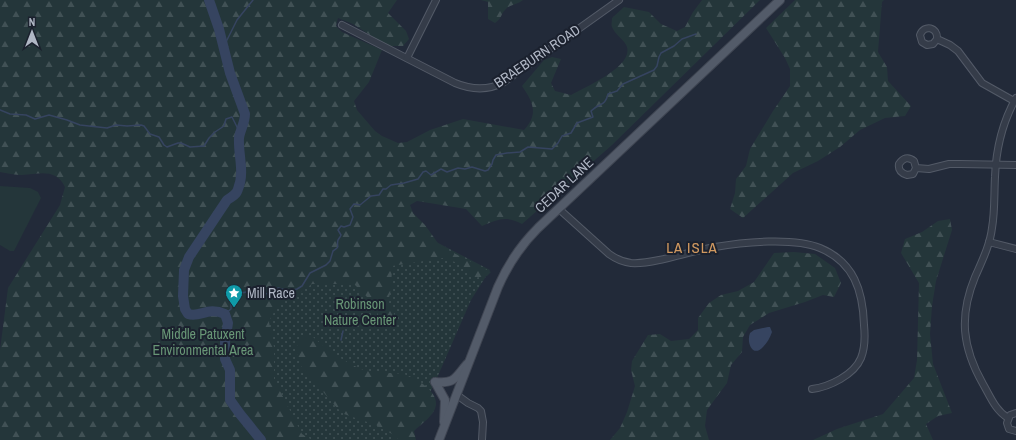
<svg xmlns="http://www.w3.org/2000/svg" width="1016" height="440" viewBox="0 0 1016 440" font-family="'Archivo Narrow',sans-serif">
<defs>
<pattern id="grass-dots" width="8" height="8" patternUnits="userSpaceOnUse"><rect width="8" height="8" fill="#24363a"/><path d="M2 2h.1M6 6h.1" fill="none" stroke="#415155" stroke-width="1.8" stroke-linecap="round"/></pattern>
<pattern id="forest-firs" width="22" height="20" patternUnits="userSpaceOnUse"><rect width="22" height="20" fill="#24363a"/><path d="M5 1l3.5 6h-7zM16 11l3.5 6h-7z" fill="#415155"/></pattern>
</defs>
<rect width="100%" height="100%" fill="#222a39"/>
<path fill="url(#grass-dots)" d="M252,146l238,124 -19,30 -34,78 -29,62h-232z"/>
<g fill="url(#forest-firs)">
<path d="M0,0h397l-9,13 18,18 3,8 -6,7h-16l-34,-22 -15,-6 -2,8 6,6 40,18 -13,32 -15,19 3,9 18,21 7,5 16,7 9,-1 23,-12 33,-11 61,11c15,-16 9,-28 -2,-44l22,-26 8,-3 9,2 -10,24 4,8 16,4c14,-8 62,-28 56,-48 -2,-7 -12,-12 -15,-20 -1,-2 0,-6 0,-9l12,-11 25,5 12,12 16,7 8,-4 8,-15 9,-12h58l-148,145 -90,79c-17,-9 -24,-4 -40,2l-16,-17 -49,-8 -7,4 3,8 12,12 15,21 51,26 -4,4 -14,2 -15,-15 -15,-5 -51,8 -1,24 -3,11 9,19 -5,5 -9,1 -10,-23 -19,-19h-42l-20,14 -8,2 -12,15 -3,7 5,25v32l28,55 10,6h-312v-90l8,-62 52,-83 5,-18c-9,-19 -26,-13 -43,-12 -7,0 -15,-2 -22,-3z"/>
<path d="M481,0h42c-6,5 -13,4 -18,10 -5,5 -2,7 -10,13l-7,-4v-17z"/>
<path d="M795,0h89l-2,2 -4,50 9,15 1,14 23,25 -6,10 -20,2 -25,12 -20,17 -22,14 -25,12 -50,45 -13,-9 5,-16 1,-14 10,-13 4,-17 23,-38 17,-25v-17l-5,-11 -19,-30z"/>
<path d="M950,219l2,11 -16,51 -4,25 -2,28 3,30 19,49 -14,3 -12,8 7,16h-120l24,-11 46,-15 31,-36 3,-18 2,-77 -18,-30 4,-14 17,-7 16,-11z"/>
<path d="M794,252l21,2 20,14 6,15 -7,14 -11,-2 -18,7 -36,11 -19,12 -7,12 -1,15 -11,13 -4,18 -20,27 -2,16 4,14h-99l10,-12 7,-16 8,-26 -4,-16 1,-9 16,-26 12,-1 11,7 18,-2 9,-9v-12l11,-15 12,-8 17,-4 16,-9 20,-29z"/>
<path d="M305,337h8c12,11 33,26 48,32 10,4 20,4 30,4 4,1 8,0 12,1 12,3 35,17 33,31 -1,10 -15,19 -22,26l2,9h-17l-7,-6 -16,-9 -32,-11 -7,-6 -36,-42 -5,-15 2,-9z"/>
</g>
<path fill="#24363a" d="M0,186l30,2 8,4 3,6 -27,53h-4l-10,-6z"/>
<path fill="#364460" d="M768,327h2l2,5c-2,6 -5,11 -9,15 -10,11 -17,-4 -13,-14l4,-3z"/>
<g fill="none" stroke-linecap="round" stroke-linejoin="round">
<g stroke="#364460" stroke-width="1.5">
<path d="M223,48l14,-28 16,-20"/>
<path d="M0,110l10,4 16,1 9,4 14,-4 18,5 13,5 27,3 9,-3 11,1 14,-1 3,1 6,8 9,3 5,8 3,2 11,-4h3l9,4 14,-1 5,-8 6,-6 9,-6 2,-7 6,-2 8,16"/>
<path d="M225,314l6,-5v-12c5,-5 12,-3 18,-6 0,0 4,-4 5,-4 8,-1 6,15 24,1l11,3 8,-2 5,-3 8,-13 16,-8 4,-4 3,-10c8,-5 3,-4 5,-11 1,-2 3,-4 3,-5l-3,-5 3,-4 3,1 6,-2 3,-8 -3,-8 4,-5 6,1 11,-9 8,-1 4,-6h3l5,-4 13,-2 14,-4 5,-7 3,-1 5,4 10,-6 6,3 11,-4 7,1 7,-2 13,4 3,-1 4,-6 1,-4 3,-5 11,-2 13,-1 8,-5 24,2 6,-6 4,-7 9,-3 6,-10 16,-6 -2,-6c9,-9 14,-4 17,-17l9,-3 6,-7 31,-14 3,-4 2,-9 2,-4 13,-7 8,-7 14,-5"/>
<path d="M341,340l2,-9"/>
</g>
<path stroke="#364460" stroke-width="10" d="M209,0l10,29 11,44 15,41c0,9 -5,16 -6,24 -1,16 6,35 -1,51 -1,5 -6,8 -11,11l-38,57 -5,13 -1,26 2,13 3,5c13,4 19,-8 37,0l3,9 -3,19v17l5,11v30l10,14 21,26"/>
<g stroke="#535a67" stroke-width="8">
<g id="minor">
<path d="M342,25l113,58c17,7 33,8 49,-1l115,-82"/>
<path d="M937,39l-4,5 -6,1 -5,-3 -2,-7c4,-11 18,-8 17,4l13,6 8,6 24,32 32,18"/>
<path d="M407,58l29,-58"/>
<path d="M916,168l-2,-7c-6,-5 -11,-3 -15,3 -1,6 2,9 8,11l6,-1 3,-6 13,1 20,-5h11l56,1"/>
<path d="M559,209l50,45c7,5 14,8 22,9 12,1 23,-2 33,-4 17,-4 34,-9 51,-12 28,-5 79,-10 105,1 34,14 43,43 44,77 1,10 1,23 -3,33 -7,17 -32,29 -49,31"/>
<path d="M989,242l27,7"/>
<path d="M457,395l11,8 10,5 3,3 2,11 -1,18"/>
<path d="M1016,413l-6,2 -3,8 2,6 7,2"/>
<path d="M1008,418c-13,-8 -18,-22 -25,-34 -21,-37 -24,-68 -8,-107 7,-16 15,-32 17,-49 3,-17 2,-34 3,-51 1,-28 7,-54 21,-79"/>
</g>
</g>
<g stroke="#3f4552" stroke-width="10">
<g id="major">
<path d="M435,382l10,18 -1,22"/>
<path d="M435,382c20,2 20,-4 32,-18"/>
<path d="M439,440l59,-153c10,-23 22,-41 40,-59l242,-228"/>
</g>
</g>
<use href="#minor" stroke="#353c49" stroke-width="6"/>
<use href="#major" stroke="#535b69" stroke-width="8"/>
</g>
<defs>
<g id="sight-pin" transform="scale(0.9)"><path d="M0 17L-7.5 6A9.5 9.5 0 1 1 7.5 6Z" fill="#0f9aa8" stroke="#1b212e"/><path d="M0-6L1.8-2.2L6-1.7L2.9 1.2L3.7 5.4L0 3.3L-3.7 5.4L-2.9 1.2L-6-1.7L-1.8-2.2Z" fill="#fff"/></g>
</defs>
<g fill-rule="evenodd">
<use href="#sight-pin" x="234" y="293"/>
</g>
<g text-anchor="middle" stroke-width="4" stroke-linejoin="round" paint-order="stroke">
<g font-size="14" fill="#b0b7c5" stroke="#1b212e">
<text transform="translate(537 56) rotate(-34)" y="5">BRAEBURN ROAD</text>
<text transform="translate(564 185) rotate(-43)" y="5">CEDAR LANE</text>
</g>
<g font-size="14" fill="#b0b7c5" stroke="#1b212e" text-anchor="start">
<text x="247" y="298">Mill Race</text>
</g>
<g font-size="14" fill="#689676" stroke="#1b212e">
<text x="360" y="309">Robinson<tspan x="360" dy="16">Nature Center</tspan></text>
<text x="203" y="339">Middle Patuxent<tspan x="203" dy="16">Environmental Area</tspan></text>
</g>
<g font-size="15" letter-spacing="1" fill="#d19960" stroke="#1b212e">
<text x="692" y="253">LA ISLA</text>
</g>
</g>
<g transform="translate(32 32)" stroke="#1b212e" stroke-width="3" paint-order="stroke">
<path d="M0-3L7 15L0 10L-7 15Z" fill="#b0b7c5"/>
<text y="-6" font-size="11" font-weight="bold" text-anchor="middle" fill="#b0b7c5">N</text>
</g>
</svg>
